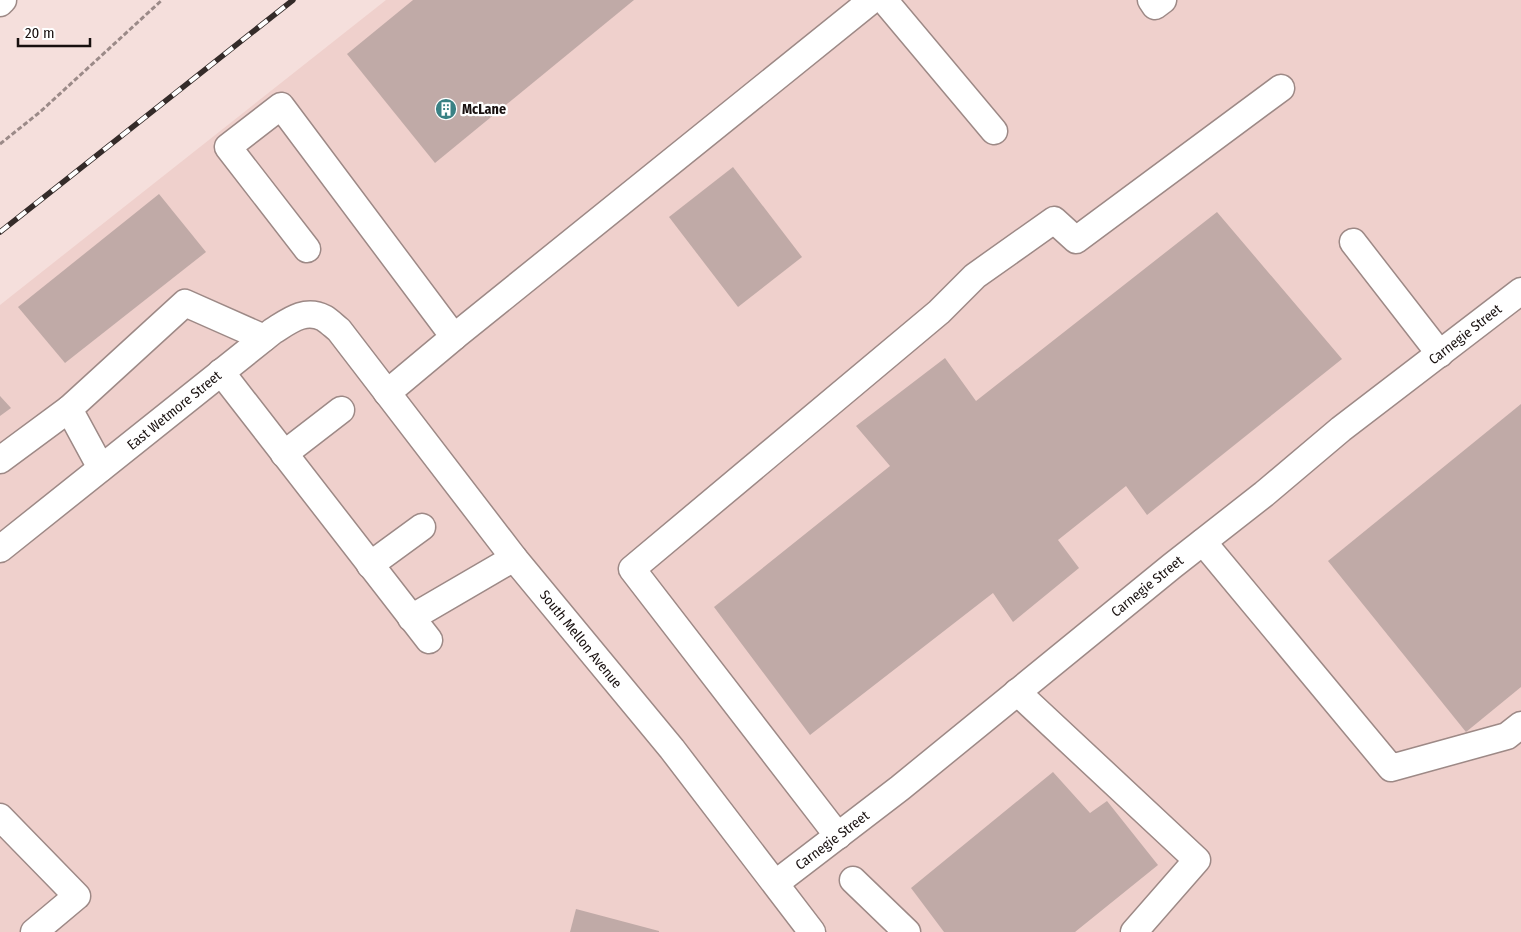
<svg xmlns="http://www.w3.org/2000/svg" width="1521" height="932" viewBox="0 0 1521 932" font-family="'Fira Sans Condensed',sans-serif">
<rect width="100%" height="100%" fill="#f5dfdc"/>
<path fill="#efd0cc" d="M386,0h1135v932h-1521v-627z"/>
<g fill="#c0aaa7">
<path d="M413,0h221l-199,163 -88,-109z"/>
<path d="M733,167l69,90 -64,50 -69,-90z"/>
<path d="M159,194l47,58 -141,111 -47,-56z"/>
<path d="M1217,212l125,147 -195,156 -21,-29 -68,54 21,28 -66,54 -20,-29 -183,142 -96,-128 176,-141 -34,-40 89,-68 31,43z"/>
<path d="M0,396l11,12 -11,8z"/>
<path d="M1521,404v283l-55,45 -138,-171z"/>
<path d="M1053,772l37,41 17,-12 51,64 -83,67h-131l-33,-44z"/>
<path d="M576,909l83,22v1h-89z"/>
</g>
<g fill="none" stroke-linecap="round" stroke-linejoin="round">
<g stroke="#9d8986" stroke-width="29">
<g id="minor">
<path d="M884,0l110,131"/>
<path d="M1151,0l4,6 8,-6"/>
<path d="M0,3l3,-3"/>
<path d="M1353,242l87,112"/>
<path d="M307,249l-79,-102 53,-41 173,231 -67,56"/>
<path d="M454,337l418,-337"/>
<path d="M221,372l208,268"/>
<path d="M284,454l57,-44"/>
<path d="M0,460l69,-51"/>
<path d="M101,468l-32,-59 116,-106 79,35"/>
<path d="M1203,542l188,226 116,-32 14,-11"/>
<path d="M0,549l273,-218c16,-10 32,-23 51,-13 5,3 10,8 15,12l175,228 158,191 140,183"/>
<path d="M370,565l52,-38"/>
<path d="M411,618l103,-60"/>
<path d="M1017,692l180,168 -63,72"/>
<path d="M0,817l77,79 -43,36"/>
<path d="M838,836l-206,-267 307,-257 36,-36 79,-56 22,20 205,-152"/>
<path d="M853,880l54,52"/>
<path d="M776,883l124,-95 272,-222 92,-72 77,-65 180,-138"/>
</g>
</g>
<path stroke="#9b8a88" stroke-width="3" stroke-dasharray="5 2.5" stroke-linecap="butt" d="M0,144l40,-32 122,-112"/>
<use href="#minor" stroke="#fff" stroke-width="26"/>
<g stroke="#342b29" stroke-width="5.5">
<path id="rail" d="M0,232l293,-232"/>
</g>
<use href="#rail" stroke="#fff" stroke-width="4" stroke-dasharray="11" stroke-linecap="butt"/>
</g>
<defs>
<g id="building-disc" transform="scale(1.125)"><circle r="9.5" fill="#398184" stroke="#fff"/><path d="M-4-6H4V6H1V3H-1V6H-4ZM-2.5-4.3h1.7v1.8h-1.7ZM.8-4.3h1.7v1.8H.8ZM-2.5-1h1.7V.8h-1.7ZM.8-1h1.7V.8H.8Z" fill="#fff"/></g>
</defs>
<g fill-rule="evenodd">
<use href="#building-disc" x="446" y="109"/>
</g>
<g text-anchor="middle" stroke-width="4.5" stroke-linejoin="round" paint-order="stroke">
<g font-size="14" font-weight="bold" fill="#18100f" stroke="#fff" text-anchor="start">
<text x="462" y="114">McLane</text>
</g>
<g font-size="14" fill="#18100f" stroke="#fff">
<text transform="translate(1465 334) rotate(-38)" y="5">Carnegie Street</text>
<text transform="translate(174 410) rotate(-39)" y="5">East Wetmore Street</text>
<text transform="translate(1147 586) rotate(-39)" y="5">Carnegie Street</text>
<text transform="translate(581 639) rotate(51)" y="5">South Mellon Avenue</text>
<text transform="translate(832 840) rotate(-37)" y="5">Carnegie Street</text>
</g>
</g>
<path d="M18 38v8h72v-8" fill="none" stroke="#18100f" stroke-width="2.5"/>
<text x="25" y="38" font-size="15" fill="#18100f" stroke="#ffffff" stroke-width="4" paint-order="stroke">20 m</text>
</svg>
